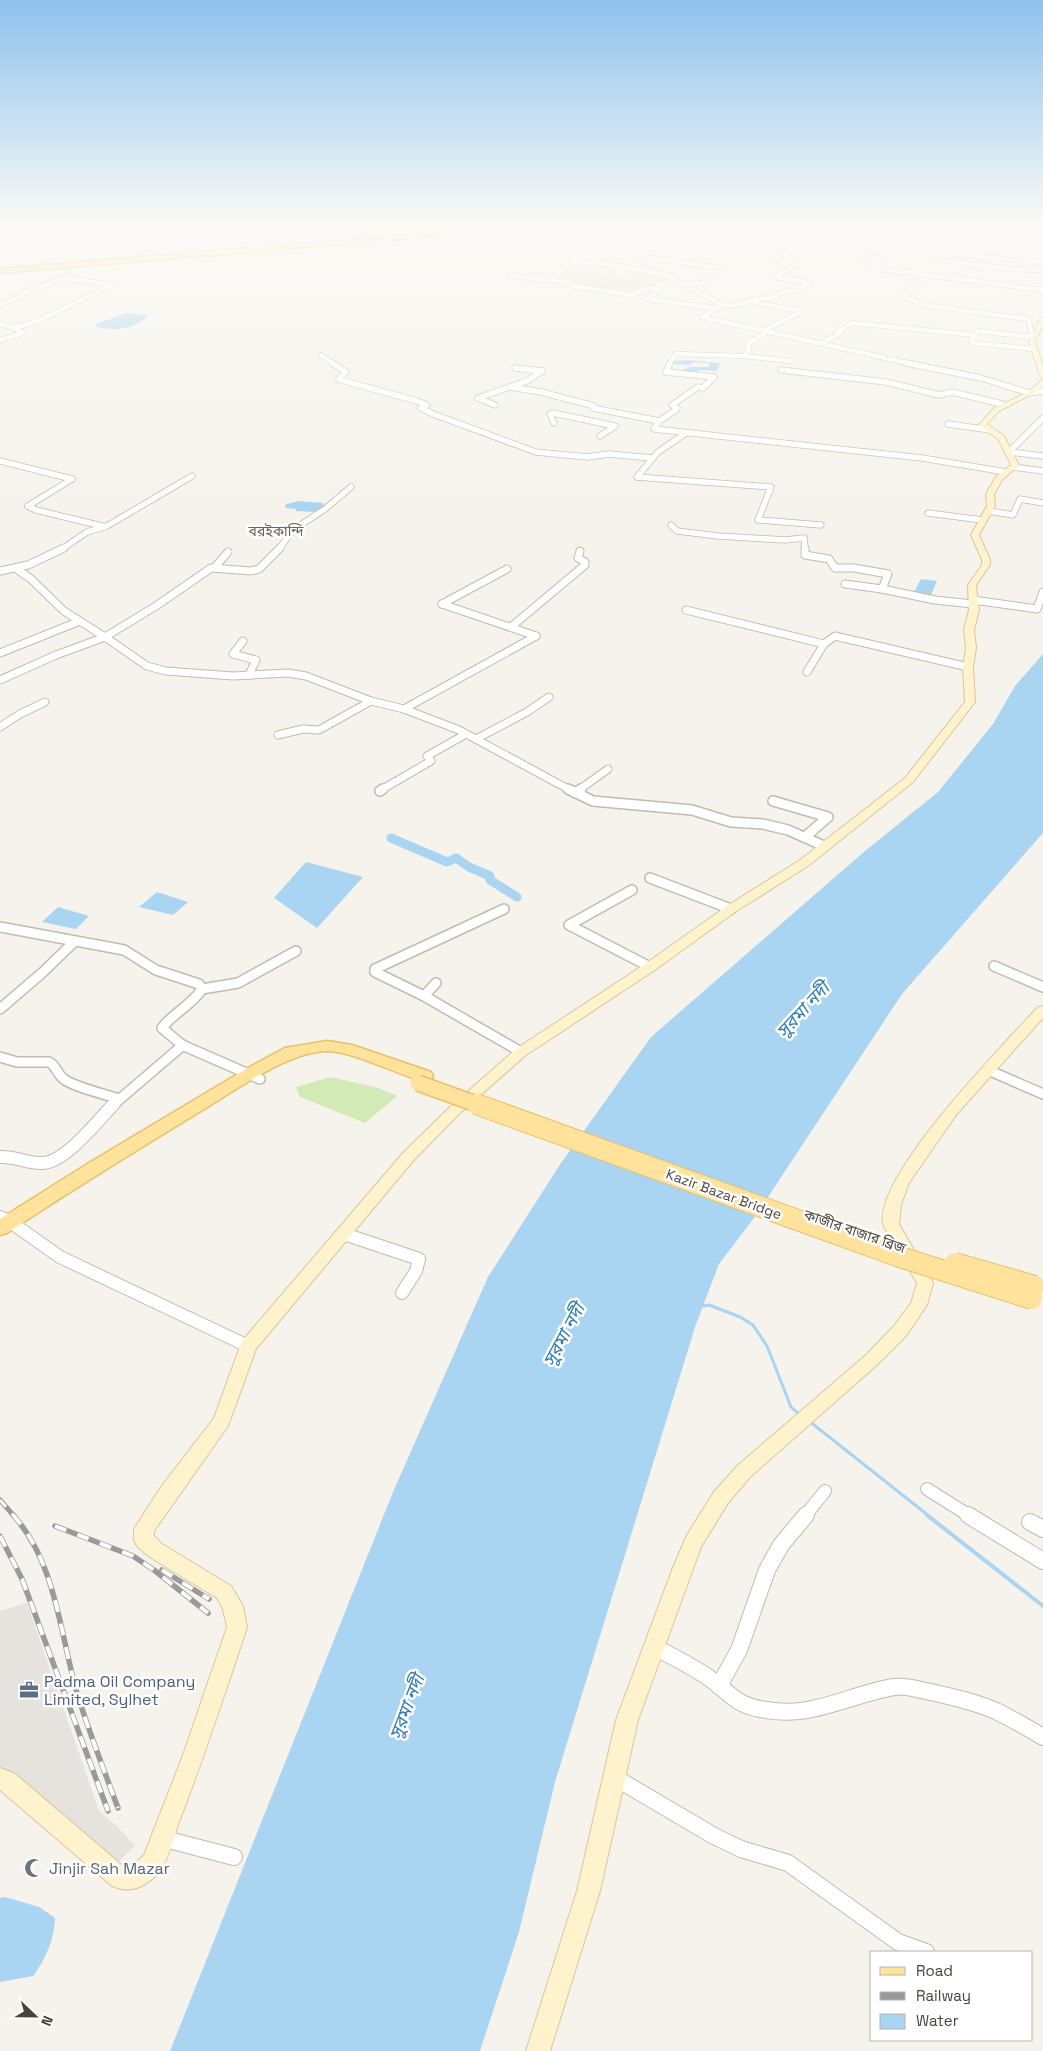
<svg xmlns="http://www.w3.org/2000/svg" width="1043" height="2051" viewBox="0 0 1043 2051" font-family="'Space Grotesk','Noto Sans Bengali',sans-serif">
<rect width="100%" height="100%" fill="#f6f3ec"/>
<path fill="#eae5da" d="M570,268l52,8 10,-4 37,7 -36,15 -78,-15z"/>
<path fill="#e6e2dd" d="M27,1603l72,208 19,16 17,19 -18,17 -117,-93v-159z"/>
<path fill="#d2eab5" d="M331,1077l47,11 19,8 -32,27 -65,-26 -4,-10z"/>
<g fill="#a9d4f2">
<path d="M127,313l21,3c-12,13 -39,17 -55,9z"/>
<path d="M687,360l31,3 2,1 -3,7 -19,-1 -1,2 8,1 -2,2 -21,-4 6,-4h21v-4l-16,-1 -4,3 -16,-1 1,-3z"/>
<path d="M298,501l25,2 1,3 -9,6 -19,-1v-2l-10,-1 -1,-2 2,-2z"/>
<path d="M921,579l16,2 -7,16 -17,-3z"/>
<path d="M1043,654v179l-141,161 -148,224 -35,46 -24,63 -140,455 -36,150 -39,119h-310l223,-559 95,-215 73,-114 90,-126 214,-186 73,-59 55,-68 22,-38z"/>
<path d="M306,862l57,15 -46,51 -43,-30z"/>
<path d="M157,892l31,10 -15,13 -34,-8z"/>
<path d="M58,907l31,9 -13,13 -34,-7z"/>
<path d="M5,1897l34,10 16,11c-1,22 -9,40 -22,58l-33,6v-84z"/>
</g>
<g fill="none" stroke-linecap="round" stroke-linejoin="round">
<g stroke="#a9d4f2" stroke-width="3">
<path d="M702,1306l7,-1 31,12 13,8 14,21 24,61 9,8"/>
<path d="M809,1421l120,95"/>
</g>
<path stroke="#a9d4f2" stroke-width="4" d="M927,1515l116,91"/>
<path stroke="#a9d4f2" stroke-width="4.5" d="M637,228l2,-6"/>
<path stroke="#a9d4f2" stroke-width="9" d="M391,838l56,24 9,-4 13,9 21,9v4l27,17"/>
<g stroke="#c2bbae" stroke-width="5.5">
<g id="street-far5">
<path d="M526,222l54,40"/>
<path d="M725,222l35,6 -2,3 26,4"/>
<path d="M802,224l95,8 18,6 9,7 24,1 2,1 -3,3 5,4 91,9"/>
<path d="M662,237l101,14 43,-29"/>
<path d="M775,244l61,5 6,4 42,6 -12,9"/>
<path d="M0,246l6,2 -6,3"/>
<path d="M930,259l79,10 34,1"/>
<path d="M775,260l20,-14"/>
<path d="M628,268l22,-10 73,10 -21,15 -16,2"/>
<path d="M872,268l171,22"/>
<path d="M927,275l-23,22 20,8 104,14 5,18 -56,-6 -6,12 63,6"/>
<path d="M511,276l58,6 2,1 -3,2 63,10 15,-7 15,1 -13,10"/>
<path d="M775,277l33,5"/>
<path d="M775,277l24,-14"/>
<path d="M550,280l23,-18 35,2 56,10 59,31 -21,12"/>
<path d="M648,299l67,9"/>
<path d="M756,303l47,8"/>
<path d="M0,305l23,-10v-2l40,-15 49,7 -74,36 -24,7 9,5 -23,7"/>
<path d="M723,305h13l22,-6 11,-1 19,-7h10l10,-9"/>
<path d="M702,317l210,47"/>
<path d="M0,324l14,4"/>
<path d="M821,343l20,-10 -4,-1 15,-9 123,12"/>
<path d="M321,355l13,9"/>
<path d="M744,356l5,-7 -1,-5 16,-10 1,-4 38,-19"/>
<path d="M669,364l7,-10 68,2 47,5"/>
</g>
</g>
<g stroke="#c2bbae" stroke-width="7">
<g id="street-far4">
<path d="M332,363l14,9 -7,7 2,1 76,21 10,4 -6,3 12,6 103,38 51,5 22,-3 43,4"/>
<path d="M670,363l-4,9 48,5"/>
<path d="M906,363l75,15 48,15 14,-2"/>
<path d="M515,368l27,3"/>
<path d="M781,370l105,12 53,13 13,-3 50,12"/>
<path d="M714,377l-11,11 -5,-1 -26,18 5,3 -1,2 -17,11 -5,8 268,29 84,14"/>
<path d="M510,387l31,5 53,14 -1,2 66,13"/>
<path d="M478,398l49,-17 15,-10"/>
<path d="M478,398l17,7"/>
<path d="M1043,418l-34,34 34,4"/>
<path d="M554,423l-4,-9 3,-1 62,13 -15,10"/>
<path d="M948,424l42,6"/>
<path d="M0,461l72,18"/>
<path d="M1013,467l30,4"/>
<path d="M637,477l134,10 -13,33 63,5"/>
<path d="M637,477l21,-25 28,-19"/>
<path d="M28,506l8,4 66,16"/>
<path d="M28,506l44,-27"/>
<path d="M989,511l24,4 7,-16 23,4"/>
<path d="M928,513l54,7"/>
<path d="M671,525l6,6 41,5 67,4 19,-2 1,11"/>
<path d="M62,549l25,-17 20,-6 85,-50"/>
<path d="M279,549l14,-19 32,-21 26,-22"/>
</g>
</g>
<g stroke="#c2bbae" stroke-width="9">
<g id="street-far3">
<path d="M805,548v7l24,4 6,9h19l34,6 -6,15 53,11 38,4"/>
<path d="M215,567l13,-15"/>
<path d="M18,570l13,9 33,32 41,26 51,-31 55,-38 40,3 8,-2 21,-21"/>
<path d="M0,571l28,-6 36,-17"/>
<path d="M845,584l37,5"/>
<path d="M973,600l64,9 6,-17"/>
<path d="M442,604l94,32"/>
<path d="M442,604l65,-35"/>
<path d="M686,610l138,34"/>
<path d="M511,627l74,-62v-3l-7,-4 2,-7"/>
<path d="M243,641l-10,13 23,6 -7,15"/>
<path d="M0,653l80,-32"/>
<path d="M807,672l17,-28 11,-8 133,31"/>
<path d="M0,680l56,-25 49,-18 42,29 19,5 67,5 55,-3 18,3 65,25 33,8 55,21 111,60"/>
<path d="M404,709l132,-73"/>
<path d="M0,727l20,-13 25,-12"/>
<path d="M278,735l25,-6 16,1 52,-29"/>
<path d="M476,739l51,-27 22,-15"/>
<path d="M381,790l50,-29 -4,-5 39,-22"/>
<path d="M579,790l29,-21"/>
</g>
</g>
<g stroke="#c2bbae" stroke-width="12">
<g id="street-far2">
<path d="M568,789l25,12 99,9 39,12 32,2 25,6 36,16"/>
<path d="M380,791l3,-2"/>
<path d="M575,793l6,-4"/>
<path d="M773,801l55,16 -23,20"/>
<path d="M650,878l81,31"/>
<path d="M632,890l-63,35 81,42"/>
<path d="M504,909l-129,60v3l49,24 97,56"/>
<path d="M0,927l124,23 32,20 43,14 3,5c-10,16 -29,24 -40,39l20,17 78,34"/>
<path d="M994,966l49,21"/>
<path d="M202,989l36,-6 58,-32"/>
<path d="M424,996l12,-13"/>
<path d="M0,1009l42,-36 33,-32"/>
<path d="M0,1057l17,5h32c8,4 7,12 16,18 15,9 37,13 54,19"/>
<path d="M988,1070l55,24"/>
<path d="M113,1105l70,-60"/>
</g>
</g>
<g stroke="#c2bbae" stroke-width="14">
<g id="street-far1">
<path d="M0,1157c15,-1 28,7 43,6 23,-1 55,-43 71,-59"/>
<path d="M0,1217l9,4 51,36 188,89"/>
<path d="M344,1234l75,25 -3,12 -14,22"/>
<path d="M927,1489l43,27"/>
<path d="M805,1516l20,-25"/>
</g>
</g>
<g stroke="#c2bbae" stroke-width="18">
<g id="street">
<path d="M968,1515l75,46"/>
<path d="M1030,1522l13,7"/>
<path d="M653,1646c18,10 39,20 56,32 19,13 25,26 51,31 52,11 86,-14 134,-22 12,-2 25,3 37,5 22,5 45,10 65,19 16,8 32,17 47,26"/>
<path d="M719,1686l20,-36 28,-80 14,-25 25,-30"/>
<path d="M614,1777l100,59 27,13 47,14 110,79 28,10"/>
<path d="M161,1838l73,19"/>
</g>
</g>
<g stroke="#d6c79b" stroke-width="2">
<g id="secondary">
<path d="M1043,317v8l-8,17 8,24v12l-3,-2 -11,-34 11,-23z"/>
<path d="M1043,379v7l-3,4 -41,21 -12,13 17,12 15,29 -17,15 -8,14 1,12 -16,29 11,25v5l-14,20 3,25 -5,20 2,18 -3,19 2,35 -62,80 -105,84 -73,46 -80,58 -129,85 -67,59 -46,47 -157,188 -28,77 -74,105v5l8,8 69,42 12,20 4,21c-22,66 -43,131 -68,195 -5,14 -11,40 -20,50 -13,15 -29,22 -47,14l-112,-96v-22l14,5 110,94h7l13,-12 39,-100 44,-128 -4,-18 -6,-11 -69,-42 -11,-10 -3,-6v-11l27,-42 53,-69 28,-77 161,-188 46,-45 67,-59 129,-85 82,-58 73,-46 105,-82 60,-76 -2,-35 3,-19 -2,-18 5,-20 -1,-25 14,-20v-5l-11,-25 16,-29 -1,-12 10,-17 15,-12 -13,-26 -19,-14 15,-17 34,-16z"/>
<path d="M1043,1006v12l-87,97 -47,68 -8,22 -2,19 34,59 -6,22 -21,31 -28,28 -128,113 -22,26 -27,44 -63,173 -38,171 -50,160h-24l51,-160 39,-171 56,-150 15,-35 27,-43 23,-26 129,-111 28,-29 17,-23 6,-20c-6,-11 -32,-51 -34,-60 -8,-48 121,-179 155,-216z"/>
</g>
</g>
<g stroke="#e6c16a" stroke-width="3">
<g id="primary">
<path d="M504,222h12l-93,15 -423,36v-4l423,-36z"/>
<path d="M327,1041l25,4 79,27 2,4 -2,4 -6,2c-28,-8 -71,-30 -97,-31 -41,0 -98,43 -132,63 -64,39 -127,78 -189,119l-7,2v-16l89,-56 157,-94 39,-21z"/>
</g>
</g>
<use href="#street-far5" stroke="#fff" stroke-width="4.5"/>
<use href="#street-far4" stroke="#fff" stroke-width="5.5"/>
<use href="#street-far3" stroke="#fff" stroke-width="7"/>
<use href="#street-far2" stroke="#fff" stroke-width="9"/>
<use href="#street-far1" stroke="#fff" stroke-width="12"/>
<use href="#street" stroke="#fff" stroke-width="16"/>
<use href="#secondary" fill="#fff3cd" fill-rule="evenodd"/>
<use href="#primary" fill="#ffe39c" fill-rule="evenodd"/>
<g stroke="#9a9a9a" stroke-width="5">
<path id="rail-far1" d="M0,1500l14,16"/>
</g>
<g stroke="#9a9a9a" stroke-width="5.5">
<g id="rail">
<path d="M13,1515c43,47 47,119 64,178 12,39 27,77 41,115"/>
<path d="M55,1526l78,30 21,14 54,43"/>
<path d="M0,1536l22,43 86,232"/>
<path d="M162,1570l47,29"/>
</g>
</g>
<use href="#rail-far1" stroke="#fff" stroke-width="3" stroke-dasharray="9" stroke-linecap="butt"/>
<use href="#rail" stroke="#fff" stroke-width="4" stroke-dasharray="12" stroke-linecap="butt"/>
<g stroke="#e6c16a" stroke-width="18" stroke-linecap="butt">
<path id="primary-bridge-far1" d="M418,1083l61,22"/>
</g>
<g stroke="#e6c16a" stroke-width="22" stroke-linecap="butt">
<g id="primary-bridge">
<path d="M476,1104l424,153 132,42"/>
<path d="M955,1263l80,23"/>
</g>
</g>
<use href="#primary-bridge-far1" stroke="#ffe39c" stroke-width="15"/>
<use href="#primary-bridge" stroke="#ffe39c" stroke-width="20"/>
</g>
<linearGradient id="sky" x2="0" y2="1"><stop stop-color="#8fc1ec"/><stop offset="0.44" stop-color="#fbfaf6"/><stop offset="1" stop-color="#fbfaf6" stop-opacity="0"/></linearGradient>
<rect width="1043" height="509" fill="url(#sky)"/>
<defs>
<g id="office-bare" transform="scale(1.5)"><path d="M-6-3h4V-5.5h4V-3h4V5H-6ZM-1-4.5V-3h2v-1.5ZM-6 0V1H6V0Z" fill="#5c6f8a" stroke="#fff" stroke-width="2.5" paint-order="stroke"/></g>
<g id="mosque-bare" transform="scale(1.5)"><path d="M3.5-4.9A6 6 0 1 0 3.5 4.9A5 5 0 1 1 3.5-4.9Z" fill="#6b7280" stroke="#fff" stroke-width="2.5" paint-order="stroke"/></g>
</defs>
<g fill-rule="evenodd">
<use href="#office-bare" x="29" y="1690"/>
<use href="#mosque-bare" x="34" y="1868"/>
</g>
<g text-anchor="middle" stroke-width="5" stroke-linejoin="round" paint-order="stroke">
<g font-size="14" fill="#6e6250" stroke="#fff">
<text x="276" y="536">বরইকান্দি</text>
</g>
<g font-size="14" fill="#4b4439" stroke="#fff">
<text transform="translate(724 1194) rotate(20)" y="5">Kazir Bazar Bridge</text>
<text transform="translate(855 1231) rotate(19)" y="5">কাজীর বাজার ব্রিজ</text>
</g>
<g font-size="16" fill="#4e5e75" stroke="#fff" text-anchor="start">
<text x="44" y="1687">Padma Oil Company<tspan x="44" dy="18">Limited, Sylhet</tspan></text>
</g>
<g font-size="16" fill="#5b616d" stroke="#fff" text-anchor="start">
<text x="49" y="1874">Jinjir Sah Mazar</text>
</g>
<g font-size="18" font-style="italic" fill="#2e7ab2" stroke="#fff">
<text transform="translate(803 1010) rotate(-47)" y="6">সুরমা নদী</text>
<text transform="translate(564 1335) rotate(-62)" y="6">সুরমা নদী</text>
<text transform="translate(407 1707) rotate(-69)" y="6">সুরমা নদী</text>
</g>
</g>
<rect x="870" y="1951" width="162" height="90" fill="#ffffff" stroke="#b7b4b0"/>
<rect x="880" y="1967" width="25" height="8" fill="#ffe39c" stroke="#b7b4b0"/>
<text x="916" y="1976" font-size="15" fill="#4b4439">Road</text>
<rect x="880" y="1992" width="25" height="8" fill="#9a9a9a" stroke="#b7b4b0"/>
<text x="916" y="2001" font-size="15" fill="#4b4439">Railway</text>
<rect x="880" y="2014" width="25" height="15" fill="#a9d4f2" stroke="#b7b4b0"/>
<text x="916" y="2026" font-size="15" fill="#4b4439">Water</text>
<g transform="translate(35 2016) rotate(112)" stroke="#ffffff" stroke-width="4" paint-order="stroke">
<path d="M0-4L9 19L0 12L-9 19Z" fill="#4b4439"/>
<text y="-8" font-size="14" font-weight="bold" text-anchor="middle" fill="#4b4439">N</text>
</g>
</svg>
